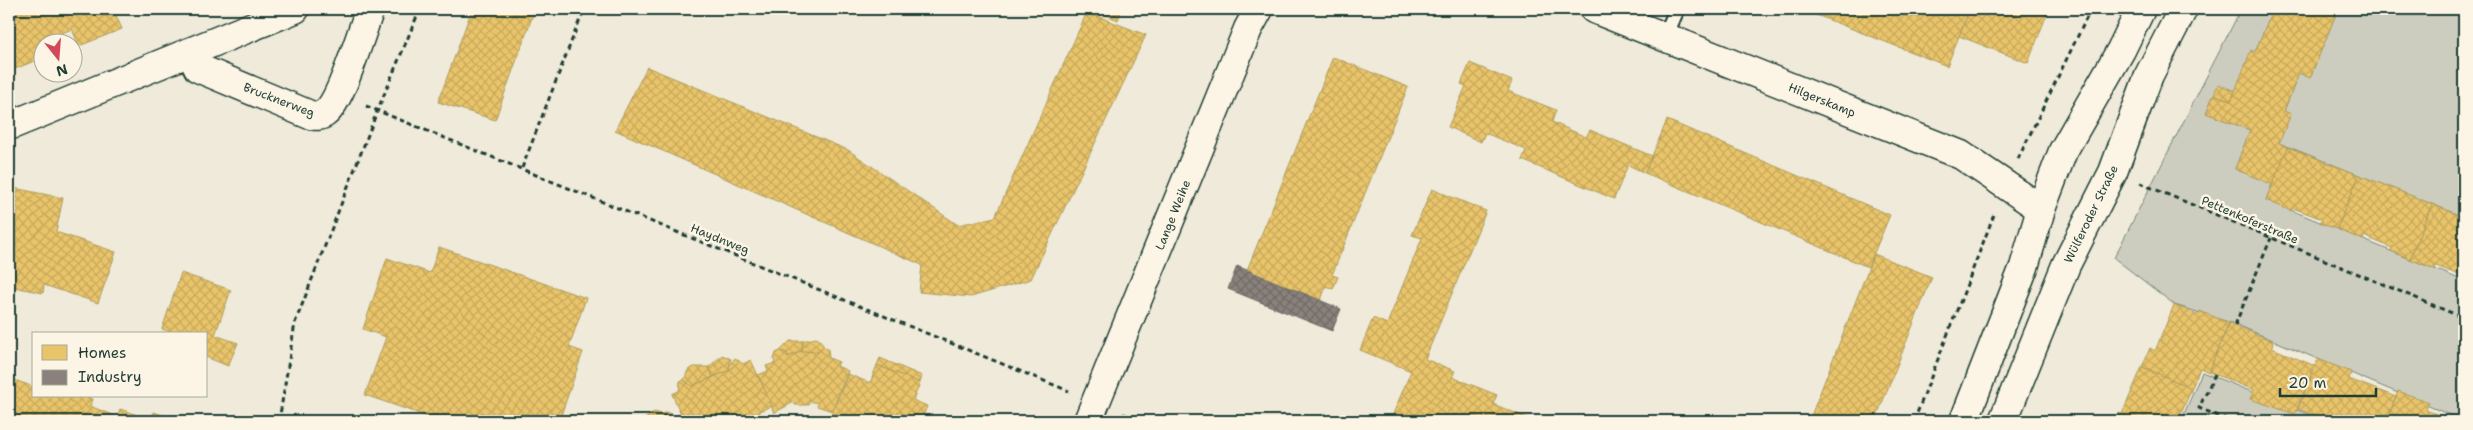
<svg xmlns="http://www.w3.org/2000/svg" width="2473" height="430" viewBox="0 0 2473 430" font-family="'Shantell Sans',sans-serif">
<defs>
<pattern id="homes-cross-hatch" width="8" height="8" patternUnits="userSpaceOnUse" patternTransform="scale(1.25)"><rect width="8" height="8" fill="#e9c46a"/><path d="M0 0l8 8M0 8l8-8" fill="none" stroke="#c7a95c"/></pattern>
<pattern id="industry-cross-hatch" width="8" height="8" patternUnits="userSpaceOnUse" patternTransform="scale(1.25)"><rect width="8" height="8" fill="#8a817c"/><path d="M0 0l8 8M0 8l8-8" fill="none" stroke="#706b66"/></pattern>
</defs>
<rect width="100%" height="100%" fill="#efeada"/>
<filter id="ink" filterUnits="userSpaceOnUse"><feTurbulence type="fractalNoise" baseFrequency=".02" numOctaves="2"/><feDisplacementMap in="SourceGraphic" scale="10" xChannelSelector="R" yChannelSelector="G"/><feConvolveMatrix kernelMatrix="1 2 1 2 8 2 1 2 1" color-interpolation-filters="sRGB"/></filter>
<g filter="url(#ink)">
<g fill="#cccdbf" stroke="#76857a">
<path d="M2241,9h32l-18,43 -24,49 -17,-7 -8,19 44,17 -15,39 37,15 -6,16 198,81v140l-229,-97 -60,-19 -61,-47z"/>
<path d="M2338,9h126v208l-185,-74 11,-29 -6,-3 15,-38 11,4z"/>
<path d="M2202,372l123,49h-144z"/>
</g>
<g fill="url(#homes-cross-hatch)" stroke="#ac9c5a">
<path d="M22,9h99l-7,2 8,18 -43,17 -7,-17 -27,11 1,2h-4v16l-32,13 -1,-57z"/>
<path d="M472,9h63l-40,111 -57,-18z"/>
<path d="M1091,9h31l-4,11z"/>
<path d="M1801,9h169l-23,57z"/>
<path d="M1970,9h14l8,3 2,-3h55l-21,54 -69,-27z"/>
<path d="M2273,9h65l-28,69 -11,-5 -15,38 7,3 -12,29 9,4 -15,38 -38,-16 15,-39 -44,-17 8,-19 17,7 20,-51 4,2z"/>
<path d="M1087,12l59,23 -115,244 -60,18 -52,-5 3,-27 -307,-135 32,-63 201,83 110,75 37,-8z"/>
<path d="M1333,57l75,30 -76,188 6,2 -5,12 -7,-3 -5,14 -74,-30z"/>
<path d="M1470,63l42,18 -4,10 48,19 -4,12 34,15 4,-7 62,26 -7,17 -17,-8 -14,34 -92,-39 4,-10 -41,-17 -4,9 -33,-15 18,-41 -5,-2z"/>
<path d="M2218,84l17,7 -4,10 -17,-7z"/>
<path d="M1667,120l223,95 -22,52 -223,-94z"/>
<path d="M2288,147l71,28 -22,54 -17,-6 2,-4 -29,-11 -2,3 -25,-11z"/>
<path d="M2359,175l73,29 -22,55 -19,-8 1,-3 -28,-12 -1,4 -26,-11z"/>
<path d="M9,187l54,11 -7,34 60,20 -18,51 -54,-18 -1,8 -34,-7z"/>
<path d="M1432,189l54,22 -61,148 30,12 -3,6 45,18 -4,9 42,17h-125l-17,-7 18,-43 -51,-21 13,-32 14,6 35,-86 -10,-3z"/>
<path d="M2432,204l32,13v60l-28,-11 -1,3 -25,-10z"/>
<path d="M439,247l147,51 -17,49 14,5 -24,69h-12l-22,-7 -2,7h-83l-75,-26 21,-58 -23,-8 24,-71 43,15z"/>
<path d="M1874,254l58,23 -57,144h-66z"/>
<path d="M181,273l50,17 -16,45 23,8 -10,23 -22,-9v-23h-31l-13,-5z"/>
<path d="M2174,305l25,10 1,-4 29,12 -20,49 -9,-4 -8,20 -50,-21 8,-19 5,3z"/>
<path d="M2229,323l44,18 -1,7 43,18 -20,48 -45,-15 4,-9 -45,-18z"/>
<path d="M816,338l4,2 4,7 -6,5 -16,-1v-10z"/>
<path d="M790,341h12v10l-14,6 -1,-4 -7,-2z"/>
<path d="M824,347l4,2 1,9 10,4 -2,4 11,5 -16,40 -15,-5 1,-3 -9,-2v4h-14l-1,-3 -20,11 -16,-38 10,-4 -2,-5 9,-3 -1,-4 2,-6 4,-2 7,2 1,4 14,-6 16,1z"/>
<path d="M722,355l9,4 -2,7 1,4 -17,7 -4,-10z"/>
<path d="M735,358l8,6 8,-4 21,46 -13,5 2,5 -13,5h-64l-12,-27 7,-3 1,-10 4,-1 8,6 38,-16 -1,-4z"/>
<path d="M880,358l42,18 -2,7 -43,-18z"/>
<path d="M2318,359l33,13 -2,7 47,18 -9,24h-57l-32,-12z"/>
<path d="M877,365l43,18 -7,17 14,6 -6,15h-84l-7,-3 18,-44 22,9z"/>
<path d="M694,367h15l4,10 -21,9 -8,-6 4,-10z"/>
<path d="M2142,367l50,21 -14,33h-62l3,-8 3,1z"/>
<path d="M9,378l25,9v9h51l8,3 -3,7 27,11 3,-8 31,11 3,-8 24,9h-169z"/>
<path d="M2398,391l31,11 -3,8 28,11h-67z"/>
<path d="M654,412l8,2 -2,7h-18z"/>
<path d="M666,412l5,2 2,4 8,-4 3,7h-24l2,-7z"/>
</g>
<path fill="url(#industry-cross-hatch)" stroke="#6a6d66" d="M1237,266l104,43 -9,22 -104,-42z"/>
<g fill="none" stroke-linecap="round" stroke-linejoin="round">
<g stroke="#1f3d34" stroke-width="18">
<path id="lane" d="M1665,37l12,-28"/>
</g>
<g stroke="#1f3d34" stroke-width="31">
<g id="street">
<path d="M1594,9l367,146 80,54"/>
<path d="M190,52l8,16 112,47c6,1 10,2 15,-2 16,-11 37,-83 45,-104"/>
<path d="M9,126l286,-117"/>
<path d="M1088,421l160,-392 11,-20"/>
</g>
</g>
<g stroke="#1f3d34" stroke-width="31">
<g id="secondary">
<path d="M1964,421l60,-154 17,-58 22,-58 58,-101 20,-41"/>
<path d="M2003,421l63,-156 47,-93 36,-97 34,-66"/>
</g>
</g>
<g stroke="#1f3d34" stroke-width="3" stroke-dasharray="5 4" stroke-linecap="butt">
<path d="M366,106l703,285"/>
<path d="M2018,159l73,-150"/>
<path d="M522,168l62,-159"/>
<path d="M2140,183l324,135"/>
<path d="M2235,325l36,-87"/>
<path d="M2215,374l-16,34 32,13"/>
<path d="M1123,414l18,7"/>
<path d="M279,421l16,-98 83,-214 42,-100"/>
<path d="M1914,421l81,-209"/>
</g>
<use href="#lane" stroke="#fcf5e5" stroke-width="14"/>
<use href="#street" stroke="#fcf5e5" stroke-width="28"/>
<use href="#secondary" stroke="#fcf5e5" stroke-width="28"/>
</g>
</g>
<g text-anchor="middle" stroke-width="5" stroke-linejoin="round" paint-order="stroke">
<g font-size="12" fill="#1f3d34" stroke="#fcf5e5">
<text transform="translate(279 100) rotate(21)" y="4">Brucknerweg</text>
<text transform="translate(1822 100) rotate(22)" y="4">Hilgerskamp</text>
<text transform="translate(2091 214) rotate(-64)" y="4">Wülferoder Straße</text>
<text transform="translate(1173 215) rotate(-68)" y="4">Lange Weihe</text>
<text transform="translate(2250 220) rotate(23)" y="4">Pettenkoferstraße</text>
<text transform="translate(720 239) rotate(22)" y="4">Haydnweg</text>
</g>
</g>
<rect width="2473" height="430" fill="none" stroke="#fcf5e5" stroke-width="30"/>
<rect x="15" y="15" width="2443" height="400" fill="none" stroke="#1f3d34" stroke-width="2" filter="url(#ink)"/>
<rect x="32" y="332" width="175" height="65" fill="#fcf5e5" stroke="#a4ab9e"/>
<rect x="42" y="345" width="25" height="15" fill="#e9c46a" stroke="#a4ab9e"/>
<text x="78" y="358" font-size="15" fill="#1f3d34">Homes</text>
<rect x="42" y="370" width="25" height="15" fill="#8a817c" stroke="#a4ab9e"/>
<text x="78" y="382" font-size="15" fill="#1f3d34">Industry</text>
<g transform="translate(58 58) rotate(163)"><circle r="24" fill="#fcf5e5" stroke="#a4ab9e"/>
<path d="M0-4L9 19L0 12L-9 19Z" fill="#d1495b"/>
<text y="-8" font-size="14" font-weight="bold" text-anchor="middle" fill="#1f3d34">N</text>
</g>
<path d="M2280 388v8h96v-8" fill="none" stroke="#1f3d34" stroke-width="2.5"/>
<text x="2288" y="388" font-size="15" fill="#1f3d34" stroke="#fcf5e5" stroke-width="4" paint-order="stroke">20 m</text>
</svg>
